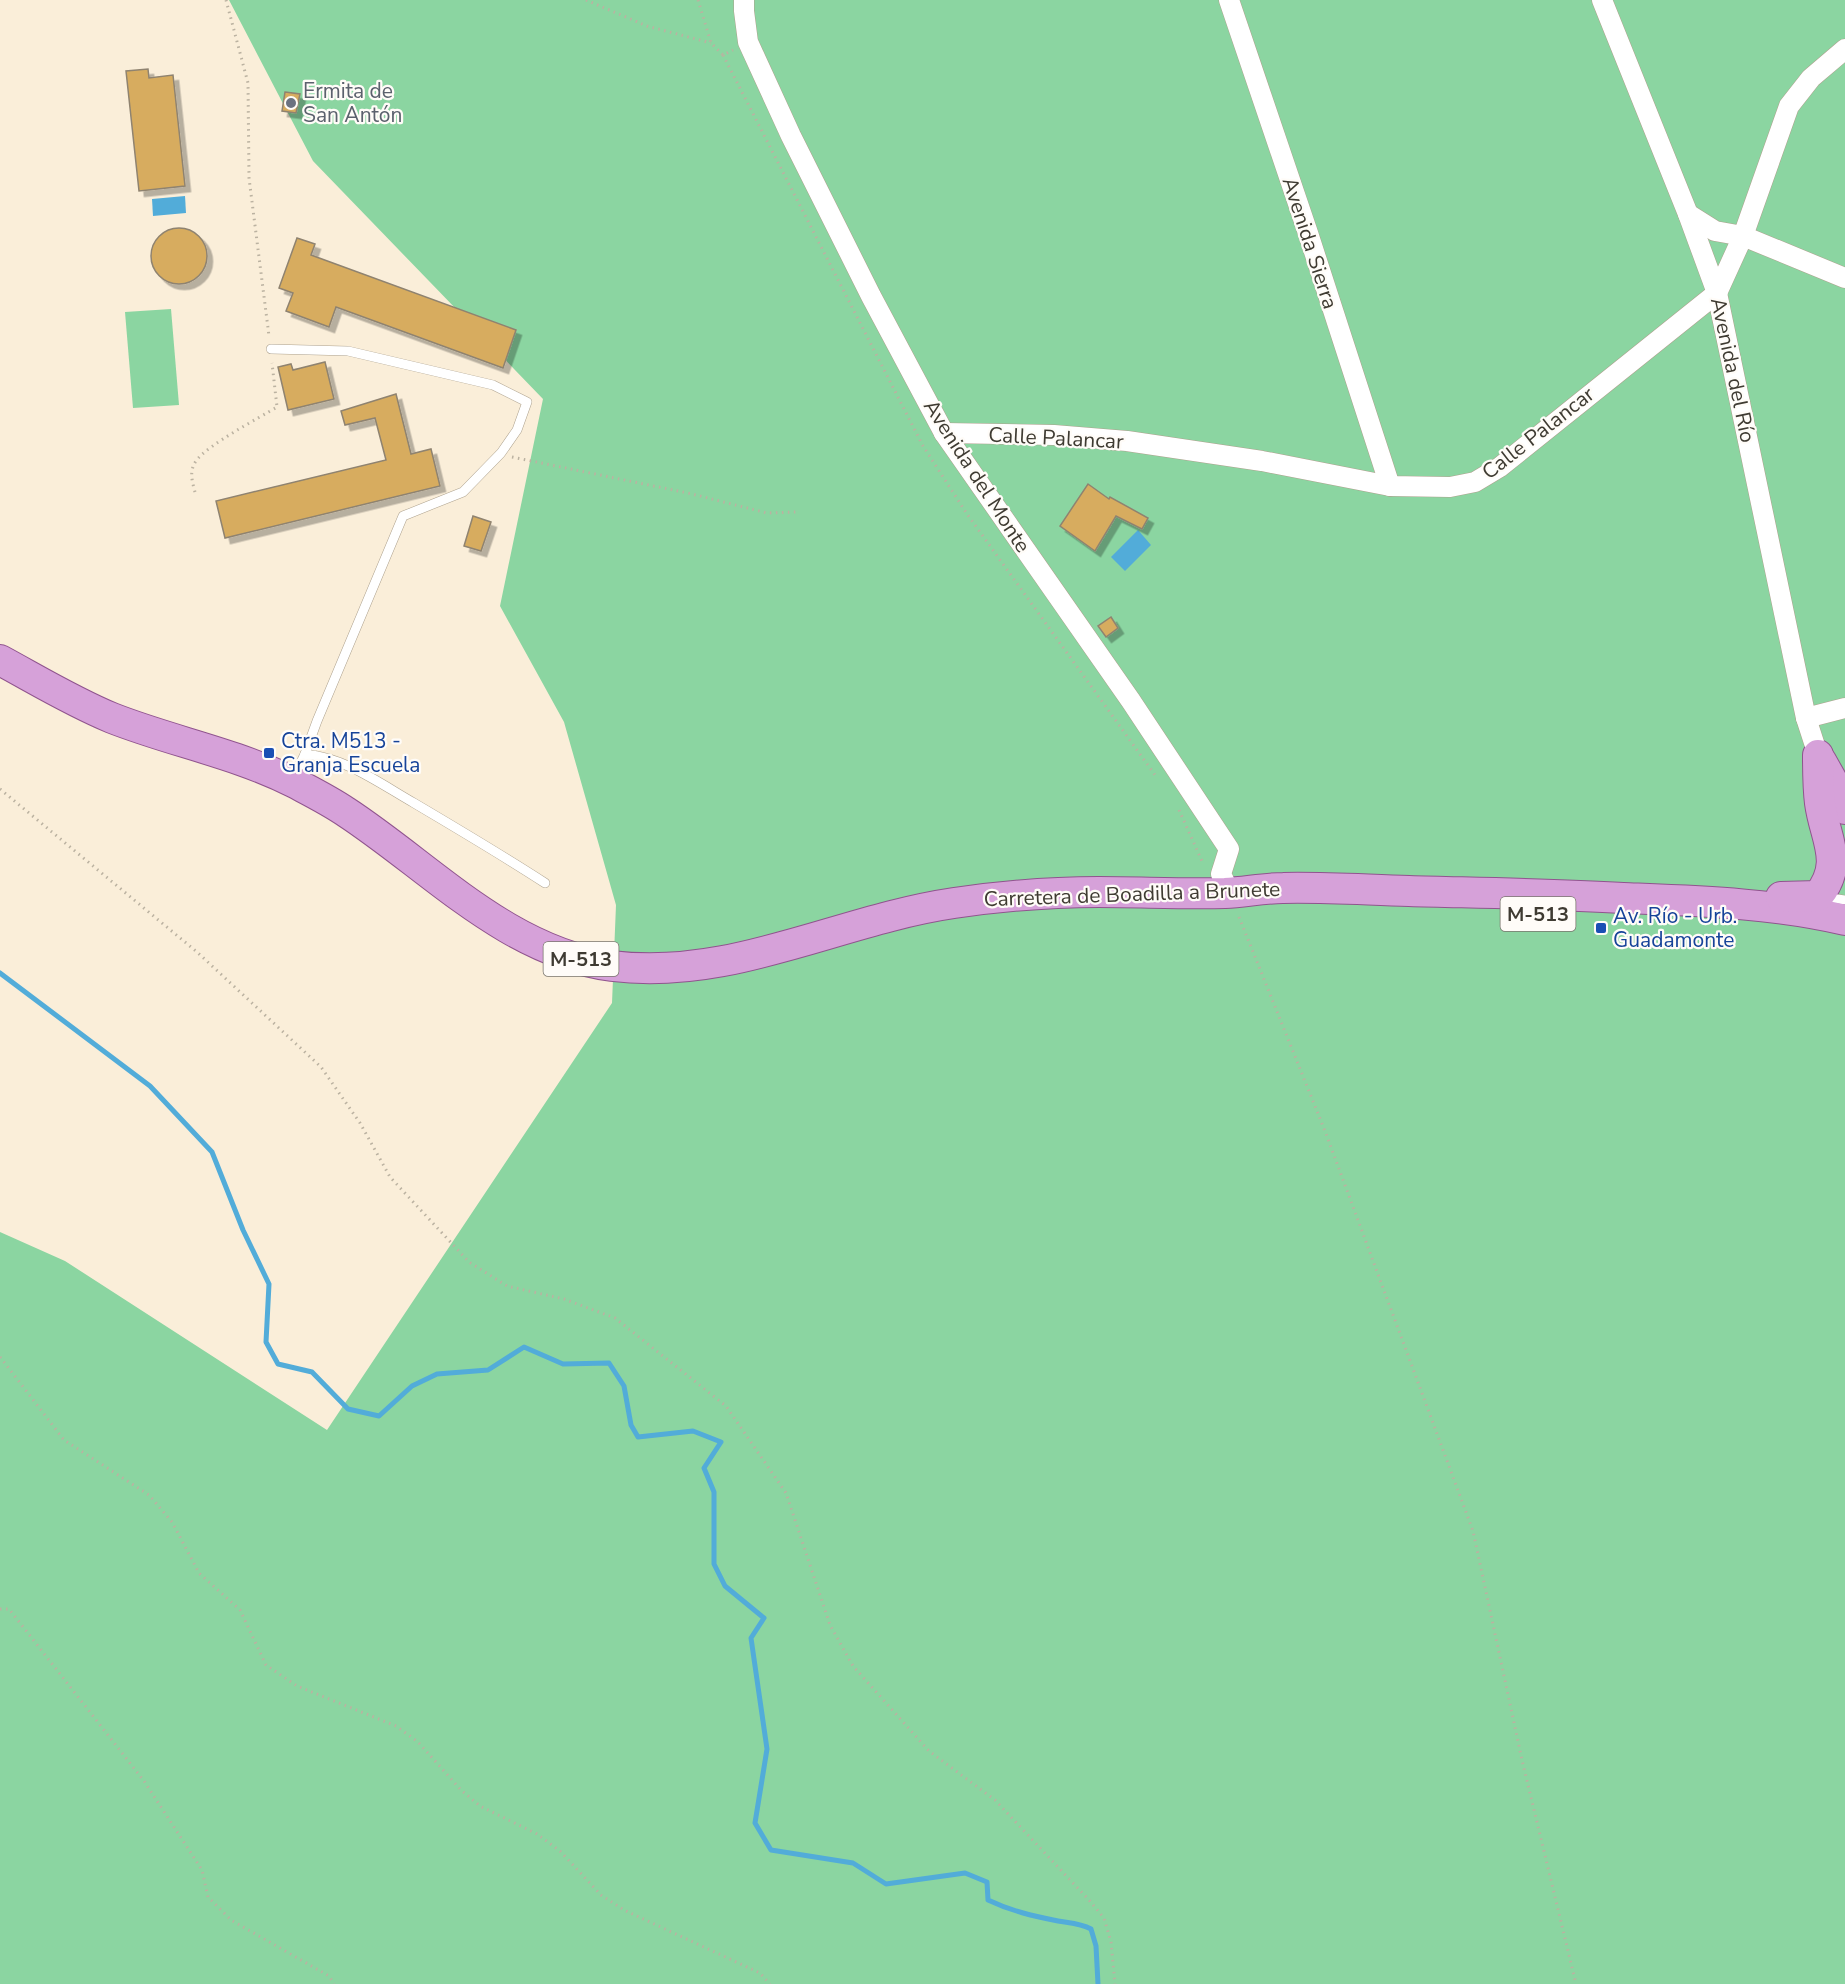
<svg xmlns="http://www.w3.org/2000/svg" width="1845" height="1984" viewBox="0 0 1845 1984" font-family="'Nunito Sans',sans-serif">
<defs>
<filter id="shadow"><feDropShadow dx="5.5" dy="5.5" stdDeviation="0" flood-color="#0004"/></filter>
</defs>
<rect width="100%" height="100%" fill="#faeed9"/>
<g fill="#8bd5a1">
<path d="M229,0h1616v1984h-1845v-752l65,29 262,169 285,-427 4,-98 -52,-183 -64,-116 43,-207 -230,-238z"/>
<path d="M171,309l8,96 -46,3 -8,-96z"/>
</g>
<g fill="#52acd9">
<path d="M185,196l1,17 -33,3 -1,-17z"/>
<path d="M1138,530l13,15 -26,26 -14,-14z"/>
</g>
<g fill="none" stroke-linecap="round" stroke-linejoin="round">
<path stroke="#52acd9" stroke-width="5" d="M0,973l150,113 62,66 31,78 26,54 -3,58 12,22 34,8 36,37 31,7 33,-30 25,-12 51,-4 36,-23 39,17 46,-1 15,23 7,39 7,12 55,-6 28,11 -17,26 10,24v72l11,22 39,32 -13,20 16,111 -12,74 16,27 82,13 33,21 79,-11 22,9 1,18c23,11 45,16 70,21 11,2 22,2 33,8l5,17 2,38"/>
</g>
<g fill="#d7ac5e" stroke="#8f8370" stroke-width="1.5" filter="url(#shadow)">
<path d="M148,69l1,9 24,-3 12,111 -46,5 -13,-120z"/>
<path d="M285,92l15,2 -4,19 -14,-2z"/>
<circle cx="179" cy="256" r="28"/>
<path d="M297,238l18,6 -4,11 205,75 -13,38 -167,-61 -7,20 -43,-16 7,-18 -14,-5z"/>
<path d="M325,362l9,37 -46,11 -10,-43 13,-3 2,6z"/>
<path d="M396,394l15,60 20,-5 9,37 -215,52 -9,-37 170,-41 -11,-42 -30,7 -4,-14z"/>
<path d="M1088,484l21,15 1,-2 38,21 -6,11 -26,-13 -21,35 -35,-25z"/>
<path d="M473,516l18,6 -10,29 -17,-5z"/>
<path d="M1111,617l7,11 -12,9 -8,-11z"/>
</g>
<g fill="none" stroke-linecap="round" stroke-linejoin="round">
<g stroke="#aea28e" stroke-width="10">
<g id="service">
<path d="M271,349l77,2 145,34 34,17 -10,28 -16,23 -38,39 -60,24 -86,205 -12,33 -11,23"/>
<path d="M305,754c41,4 74,29 109,49 44,26 88,52 131,80"/>
<path d="M1823,897l22,3"/>
</g>
</g>
<g stroke="#aea28e" stroke-width="21">
<g id="minor">
<path d="M744,0v11l4,31 43,94 80,160 73,137 187,268 98,148 -8,25 9,19"/>
<path d="M1229,0l79,233 82,253"/>
<path d="M1602,0l86,214 29,79 89,425 12,37"/>
<path d="M1688,214l27,17 28,5 102,42"/>
<path d="M944,433l110,2 73,6 135,20 128,25 60,1 25,-5 25,-15 217,-174 26,-57 46,-130 22,-28 34,-29"/>
<path d="M1806,718l39,-10"/>
</g>
</g>
<g stroke="#90548e" stroke-width="32">
<g id="primary">
<path d="M0,660c37,20 73,42 112,58 61,24 124,35 183,65 17,9 35,18 51,29 84,55 161,140 266,154 119,15 226,-46 342,-63 48,-7 96,-11 145,-11 42,0 84,2 126,1 20,-1 39,-5 58,-5 42,-1 85,2 126,3 72,2 143,3 214,7 74,3 150,5 222,22"/>
<path d="M1821,761l21,37 3,11"/>
<path d="M1781,897l37,-1c27,-34 7,-56 2,-93 -2,-16 -2,-33 -2,-48"/>
</g>
</g>
<g stroke="#bbb2a1" stroke-width="3" stroke-dasharray="1.5 4.5" stroke-linecap="butt">
<path d="M226,0l22,83 1,95 20,158"/>
<path d="M586,0l61,26 64,17"/>
<path d="M698,0l13,43 12,12 10,-5"/>
<path d="M723,55l200,391 44,68 188,261"/>
<path d="M512,457l176,36 79,20 29,-1"/>
<path d="M195,492c-3,-11 -6,-21 1,-31 11,-16 63,-43 81,-54l-5,-44"/>
<path d="M0,789l197,163 124,115 39,56 30,54 79,85 38,24 57,13 51,19 111,88 60,87 44,132 23,41 76,85 66,49 94,100 15,18 7,24 4,42"/>
<path d="M1179,810l23,51 3,2"/>
<path d="M1239,917l86,214 148,400 49,229 54,224"/>
<path d="M0,1357l64,83 85,55 23,27 27,51 41,37 26,55 31,21 99,40 22,16 43,48 19,16 57,28 23,17 41,44 23,15 136,63 10,11"/>
<path d="M0,1609h9l135,172 58,89 6,27 23,23 98,56 5,8"/>
</g>
<use href="#service" stroke="#fff" stroke-width="9"/>
<use href="#minor" stroke="#fff" stroke-width="20"/>
<use href="#primary" stroke="#d6a1d9" stroke-width="30"/>
</g>
<circle fill="#6b7280" stroke="#fffcf8" stroke-width="2" cx="291" cy="103" r="6"/>
<g fill="#1a4fb4" stroke="#fffcf8" stroke-width="2">
<rect x="263" y="747" width="12" height="12" rx="3"/>
<rect x="1595" y="922" width="12" height="12" rx="3"/>
</g>
<g text-anchor="middle" stroke-width="4.5" stroke-linejoin="round" paint-order="stroke">
<g fill="#fffcf8" stroke="#79756d" stroke-width="1.5">
<rect x="1500.5" y="897" width="75" height="34" rx="4.5"/>
<rect x="543.5" y="942" width="75" height="34" rx="4.5"/>
</g>
<g font-size="20" font-weight="bold" fill="#3f3b32">
<text x="1538" y="921">M-513</text>
<text x="581" y="966">M-513</text>
</g>
<g font-size="21" fill="#5b616d" stroke="#fffcf8" text-anchor="start">
<text x="303" y="98">Ermita de<tspan x="303" dy="24">San Antón</tspan></text>
</g>
<g font-size="21" fill="#3f3b32" stroke="#fffcf8">
<text transform="translate(1310 243) rotate(72)" y="7">Avenida Sierra</text>
<text transform="translate(1733 370) rotate(78)" y="7">Avenida del Río</text>
<text transform="translate(1538 433) rotate(-38)" y="7">Calle Palancar</text>
<text transform="translate(1056 438) rotate(3)" y="7">Calle Palancar</text>
<text transform="translate(977 476) rotate(57)" y="7">Avenida del Monte</text>
<text transform="translate(1132 894) rotate(-2)" y="7">Carretera de Boadilla a Brunete</text>
</g>
<g font-size="21" fill="#164399" stroke="#fffcf8" text-anchor="start">
<text x="281" y="748">Ctra. M513 -<tspan x="281" dy="24">Granja Escuela</tspan></text>
<text x="1613" y="923">Av. Río - Urb.<tspan x="1613" dy="24">Guadamonte</tspan></text>
</g>
</g>
</svg>
